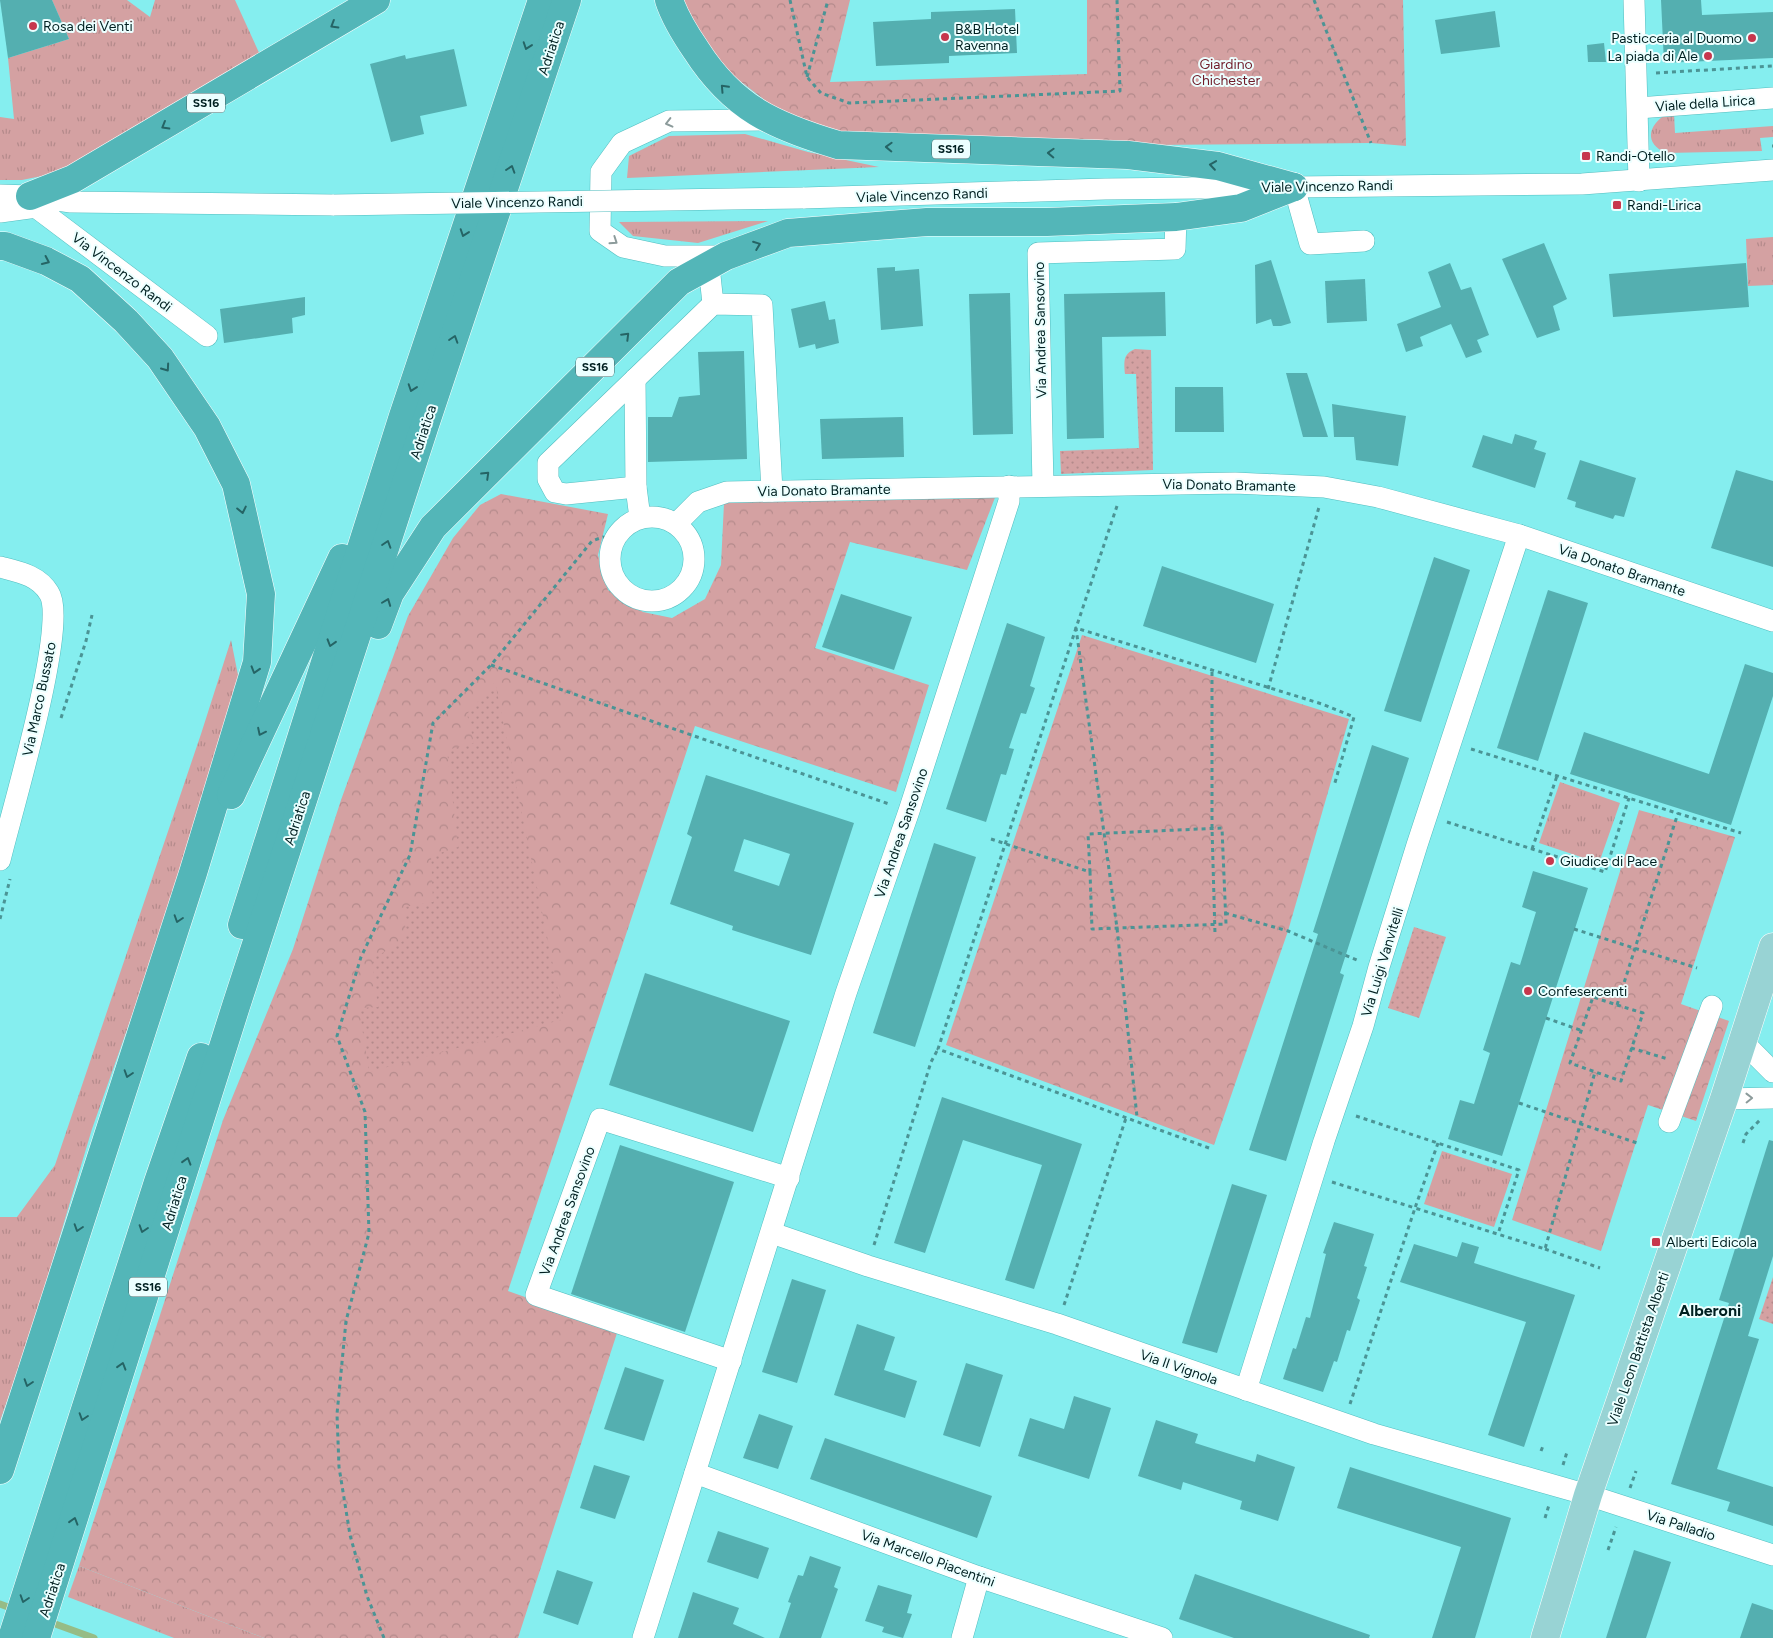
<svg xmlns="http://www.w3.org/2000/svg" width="1773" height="1638" viewBox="0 0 1773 1638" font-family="Figtree,sans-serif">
<defs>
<pattern id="grass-tufts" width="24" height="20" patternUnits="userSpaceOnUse" patternTransform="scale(1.25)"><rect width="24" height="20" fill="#d4a1a2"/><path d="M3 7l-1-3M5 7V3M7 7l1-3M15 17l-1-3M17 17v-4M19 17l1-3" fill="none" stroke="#b48a8b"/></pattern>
<pattern id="forest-crowns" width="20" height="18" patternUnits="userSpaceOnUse" patternTransform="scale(1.25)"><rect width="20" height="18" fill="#d4a1a2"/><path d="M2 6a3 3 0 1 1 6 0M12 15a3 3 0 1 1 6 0" fill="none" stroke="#b48a8b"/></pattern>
<pattern id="garden-dots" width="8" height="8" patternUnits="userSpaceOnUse" patternTransform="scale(1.25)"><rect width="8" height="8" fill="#d4a1a2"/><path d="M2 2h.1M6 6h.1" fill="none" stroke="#b48a8b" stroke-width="1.8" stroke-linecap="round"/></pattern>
</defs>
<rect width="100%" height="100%" fill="#85eeef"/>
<g fill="url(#grass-tufts)">
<path d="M52,0h75l23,17 5,-17h80l26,57 -175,102 -34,15 -30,6h-22v-63l14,2 -6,-61 61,-19z"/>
<path d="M1666,114h8l1,19 98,-7v11l-13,1 2,13 -96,2c-22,-10 -18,-27 0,-39z"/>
<path d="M745,134l63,18 71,15 -252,11 2,-22 40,-20z"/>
<path d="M768,221l-70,22 -65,-7 -14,-14z"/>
<path d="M1773,237v48l-25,1 -2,-47z"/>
<path d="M231,640l10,50 -30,101 -119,338 -60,200 -32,92v-204h17l38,-52 146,-431z"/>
<path d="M1560,782l60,21 -21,60 -60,-20z"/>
<path d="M1442,1151l70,23 -18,53 -70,-23z"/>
<path d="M79,1566l185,72h-90l-106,-41z"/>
</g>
<g fill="url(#forest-crowns)">
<path d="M684,0h166l-20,82 257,-8v-74h316l3,146 -35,-3 -221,2 -310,-8 -61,-26 -52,-40 -33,-49z"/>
<path d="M501,494l107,20 -10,41 10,35 35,22 29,6 33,-19 16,-34 3,-62 272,-8 -29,75 -117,-28 -35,106 114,37 -33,107 -201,-66 -187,565 110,39 -100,308h-254l-185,-72 144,-446 70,-171 48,-149 67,-184 45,-78 27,-33z"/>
<path d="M1082,635l267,84 -61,212 -74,214 -268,-100z"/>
<path d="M1639,810l96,27 -54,167 48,17 -33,100 -48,-16 -47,146 -89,-31z"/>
</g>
<g fill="url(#garden-dots)">
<path d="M1135,349l16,1 2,120 -92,4 -1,-23 79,-3 -3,-74h-11c-1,-13 -2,-20 10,-25z"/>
<path d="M495,682l69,337 -195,53 -10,-64 19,-1 -6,-48 34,-20 -2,-32 29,-5 -2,-46 27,-9 -11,-97 27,-7 -7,-29z"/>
<path d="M1414,927l32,10 -27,81 -31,-10z"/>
<path d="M1773,1277v47l-14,-5z"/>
</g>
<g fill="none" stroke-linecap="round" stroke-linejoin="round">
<g stroke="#96bc86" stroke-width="7">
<path d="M0,1604l16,6"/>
<path d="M47,1621l47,17"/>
</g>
</g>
<g fill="#54afb0" fill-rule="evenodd">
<path d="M0,0h52l17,39 -61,19z"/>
<path d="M1661,0h40l1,15 71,-3v46l-109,5z"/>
<path d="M1015,9l2,44 -68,3v7l-73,3 -3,-44 58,-3v-7z"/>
<path d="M1495,11l5,36 -59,7 -6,-34z"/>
<path d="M1604,43l2,19h-18l-1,-17z"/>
<path d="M454,49l13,57 -47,10 4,18 -33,8 -21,-78 35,-9 1,4z"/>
<path d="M1544,243l23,56 -14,7 7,24 -23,8 -35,-79z"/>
<path d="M1271,260l20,63 -10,3h-8l-2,-7 -15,5 -1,-59z"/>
<path d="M1450,263l11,27 10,-3 18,48 -12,5 5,12 -16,6 -15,-34 -31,13 3,9 -17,6 -9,-28 44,-17 -13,-35z"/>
<path d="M1746,263l3,44 -136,10 -4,-43z"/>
<path d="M895,267v4l24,-2 4,57 -42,4 -4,-62z"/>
<path d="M1365,279l2,42 -40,2 -2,-42z"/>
<path d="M1165,292l1,44 -64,1 2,101 -37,1 -3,-145z"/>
<path d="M1010,293l3,141 -40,1 -4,-141z"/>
<path d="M305,297v18l-13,3 1,15 -69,10 -4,-34z"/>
<path d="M825,301l4,19 6,-1 4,24 -23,6 -1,-5 -16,4 -8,-39z"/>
<path d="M744,351l3,108 -99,3v-45h24l7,-20 21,-2 -2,-43z"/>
<path d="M1286,373h21l21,64h-25z"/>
<path d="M1175,387h48l1,45h-49z"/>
<path d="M1332,404l74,12 -8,50 -42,-6 -2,-23h-20z"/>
<path d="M903,417l1,40 -82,2 -2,-40z"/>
<path d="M1515,434l22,7 -3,8 12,4 -11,35 -63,-21 11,-32 29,9z"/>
<path d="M1580,460l56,18 -12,39 -9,-2 -2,4 -38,-12 1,-5 -9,-3z"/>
<path d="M1736,470l37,11v86l-62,-19z"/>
<path d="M1434,557l36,13 -49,152 -37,-11z"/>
<path d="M1162,566l112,38 -18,59 -113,-37z"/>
<path d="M1548,590l40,13 -50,158 -41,-13z"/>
<path d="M841,594l71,23 -18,53 -72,-23z"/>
<path d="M1007,623l38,14 -15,49 5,2 -9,26 -5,-1 -12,35 5,1 -8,26 -5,-1 -15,48 -40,-13z"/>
<path d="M1745,664l28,9v23l-42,129 -161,-51 14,-42 125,42z"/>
<path d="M1372,745l37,13 -69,215 4,2 -58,186 -37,-11 69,-216 -5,-2z"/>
<path d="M706,775l148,48 -43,132 -79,-25 1,-4 -63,-22 22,-67 -5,-3zM744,839l46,15 -11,32 -45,-15z"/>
<path d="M934,843l42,14 -61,190 -42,-14z"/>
<path d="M1533,871l55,17 -86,268 -54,-17 12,-39 14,4 16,-51 -7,-3 28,-88 9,3 16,-53 -14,-5z"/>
<path d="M645,973l145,48 -37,111 -144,-47z"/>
<path d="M942,1097l140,47 -48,145 -29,-9 37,-115 -79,-25 -38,113 -31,-10z"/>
<path d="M1769,1140l4,1v115l-25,80 11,3 -42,130 56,18v39l-46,-15 3,-9 -59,-18 58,-181 -10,-3z"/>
<path d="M620,1145l114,37 -49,150 -114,-38z"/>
<path d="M1232,1184l35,11 -50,158 -35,-10z"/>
<path d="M1334,1222l40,12 -10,32 3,1 -10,31 3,2 -10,31 -3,-1 -10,32 -3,-1 -11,31 -40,-13 10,-31 3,1 10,-32 4,1 16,-64 -3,-1z"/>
<path d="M1462,1242l17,5 -5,16 101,32 -51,152 -36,-12 38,-113 -126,-40 14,-38 43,13z"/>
<path d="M792,1279l34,11 -29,93 -35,-11z"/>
<path d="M857,1324l38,13 -11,33 33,11 -12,37 -71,-23z"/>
<path d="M966,1363l37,12 -23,72 -37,-12z"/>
<path d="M625,1367l39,13 -20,61 -40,-12z"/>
<path d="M1074,1396l37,12 -22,71 -71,-23 12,-38 34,11z"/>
<path d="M759,1414l34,12 -15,43 -35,-11z"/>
<path d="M1156,1420l42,14 -3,9 60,19 2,-8 38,13 -17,54 -38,-12 2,-8 -59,-19 -2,8 -43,-14z"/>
<path d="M825,1438l167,58 -15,42 -167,-59z"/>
<path d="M594,1465l36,11 -15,43 -35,-11z"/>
<path d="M1350,1467l161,51 -36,120h-43l29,-91 -124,-39z"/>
<path d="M718,1531l51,17 -11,31 -51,-17z"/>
<path d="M1634,1550l37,12 -25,76h-40z"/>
<path d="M810,1556l31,11 -7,20 4,2 -17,49h-42l12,-35 -3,-1 10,-27 5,1z"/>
<path d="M557,1570l36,12 -15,43 -35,-12z"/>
<path d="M1195,1574l175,61 -1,3h-135l-55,-19z"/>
<path d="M878,1585l34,10 -5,18 5,1 -9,24 -21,-6 2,-5 -19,-6z"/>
<path d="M693,1592l46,16 -6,16 32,14h-87z"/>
<path d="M1752,1603l21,7v28h-33z"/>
</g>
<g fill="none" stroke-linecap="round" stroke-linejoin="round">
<g stroke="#52bdbf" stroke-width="22">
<g id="minor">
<path d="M1634,0l5,181"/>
<path d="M1638,108l135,-10"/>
<path d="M1294,187l16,57 54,-3"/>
<path d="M0,195l30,1 41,6 263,3"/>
<path d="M803,198l302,-9 477,-5 191,-14"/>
<path d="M37,208l170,128"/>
<path d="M0,212l51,-7"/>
<path d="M724,256h-59l-42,-9 -23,-16 1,-59 21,-29 47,-22 100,-1"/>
<path d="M709,266l4,38"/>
<path d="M635,379l1,108 4,31"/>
<path d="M1043,486l-5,-233 137,-4 1,-32"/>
<path d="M636,487l-70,7 -11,-2 -7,-13v-16l165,-159 49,1 10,186"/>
<circle cx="652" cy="559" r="42"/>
<path d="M676,524l22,-22 29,-10 508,-9 89,4 54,10 141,38 254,86"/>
<path d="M0,567c19,5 38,8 49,26 20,30 -39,224 -49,267"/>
<path d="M1742,1041l31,31"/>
<path d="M1724,1099l49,-1"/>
<path d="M1669,1122l43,-116"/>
<path d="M772,1233l96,33 189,58 317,110 214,61 185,60"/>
<path d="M731,1361l-195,-66 64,-176 189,59"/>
<path d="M1246,1390l78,-249 39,-115 16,-59 38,-122 102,-310"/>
<path d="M695,1473l284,104 183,61"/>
<path d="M643,1638l203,-645 63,-182 100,-310v-15"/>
<path d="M962,1638l17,-61"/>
</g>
</g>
<g stroke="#fff" stroke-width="29">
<path id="major" d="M1545,1638l43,-143 136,-396 49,-152"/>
</g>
<g stroke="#fff" stroke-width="29">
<g id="highway">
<path d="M669,0c6,18 16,34 27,50 37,58 78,76 142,95l290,10 90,11 76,21"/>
<path d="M30,196l43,-17 303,-179"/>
<path d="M0,246h5l41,15 34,18 46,42 34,37 47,69 29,57 25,110 -4,68 -64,211 -193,597"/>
<path d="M378,625l12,-32 43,-66 246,-245 47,-26 62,-23 139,-11h120l129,-5 65,-9 53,-21"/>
<path d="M231,795l111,-237"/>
<path d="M242,925l161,-509 139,-416"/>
<path d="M12,1638l146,-456 43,-125"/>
<path d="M36,1638l200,-632 189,-581 142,-425"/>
</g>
</g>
<g stroke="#4b9495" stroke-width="3" stroke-dasharray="4 4" stroke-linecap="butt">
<path d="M790,0l17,77 14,16 28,10 271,-12 -3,-91"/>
<path d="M1314,0l57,143"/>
<path d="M1656,73l117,-7"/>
<path d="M807,77l21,-77"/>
<path d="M1772,146h1"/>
<path d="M1117,506l-41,122 41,300 20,189"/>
<path d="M491,665l398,139"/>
<path d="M1212,672v156l3,106"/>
<path d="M1268,689l51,-182"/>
<path d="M61,718l25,-77 6,-26"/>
<path d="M1471,749l270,84"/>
<path d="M1447,822l158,50 24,-74"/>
<path d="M991,839l99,33 2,57 134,-5 -4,-96 -134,6 2,38"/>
<path d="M1532,849l25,-73"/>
<path d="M1225,913l63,18 71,30"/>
<path d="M0,919l10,-40"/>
<path d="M1574,929l123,39"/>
<path d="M1617,1005l26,8 -22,68 -51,-18 23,-66 24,8 61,-192"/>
<path d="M1546,1018l34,12"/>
<path d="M1631,1048l37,11"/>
<path d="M1519,1103l121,41"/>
<path d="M1356,1116l163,54 -21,64"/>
<path d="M1743,1143l3,-9 14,-14"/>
<path d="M1209,1148l-271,-99 138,-421 246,76 32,13 -20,69"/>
<path d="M1332,1182l83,26 23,-65"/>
<path d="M874,1245l57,-183 7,-13"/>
<path d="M1545,1249l55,19"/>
<path d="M1064,1305l62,-187"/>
<path d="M1350,1404l65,-196 130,41 50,-177"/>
<path d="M1541,1451l2,-5"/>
<path d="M1563,1465l4,-13"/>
<path d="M1630,1488l6,-17"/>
<path d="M1545,1518l4,-13"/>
<path d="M1608,1550l8,-23"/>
<path d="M384,1638l-17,-42 -17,-61 -11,-68 -2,-53 9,-93 23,-88 -4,-121 -28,-76 24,-79 49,-102 23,-132 58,-58 101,-124 11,-4 10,5"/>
</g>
<use href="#minor" stroke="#fff" stroke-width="21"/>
<use href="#major" stroke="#98d3d4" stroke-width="28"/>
<use href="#highway" stroke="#53b6b8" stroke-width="28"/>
<g stroke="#52bdbf" stroke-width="22" stroke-linecap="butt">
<path id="minor-bridge" d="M334,205l469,-7"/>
</g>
<use href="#minor-bridge" stroke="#fff" stroke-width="21"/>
</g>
<defs><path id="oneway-chevron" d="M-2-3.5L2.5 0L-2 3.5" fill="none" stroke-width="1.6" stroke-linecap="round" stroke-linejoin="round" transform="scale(1.25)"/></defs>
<g stroke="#256465">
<use href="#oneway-chevron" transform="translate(334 25) rotate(149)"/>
<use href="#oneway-chevron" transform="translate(527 46) rotate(109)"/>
<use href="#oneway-chevron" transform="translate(724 88) rotate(-133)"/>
<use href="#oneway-chevron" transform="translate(165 126) rotate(150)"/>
<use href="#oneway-chevron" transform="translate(889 147) rotate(-178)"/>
<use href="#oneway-chevron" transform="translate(1051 153) rotate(-178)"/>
<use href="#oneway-chevron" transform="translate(1213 165) rotate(-172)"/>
<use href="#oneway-chevron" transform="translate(511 169) rotate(-72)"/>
<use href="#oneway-chevron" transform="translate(464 233) rotate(109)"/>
<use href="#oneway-chevron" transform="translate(757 245) rotate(-21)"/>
<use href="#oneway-chevron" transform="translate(46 261) rotate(25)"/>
<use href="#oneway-chevron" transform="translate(626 336) rotate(-45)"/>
<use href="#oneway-chevron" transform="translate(454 339) rotate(-72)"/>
<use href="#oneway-chevron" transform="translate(166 368) rotate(55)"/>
<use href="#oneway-chevron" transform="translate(412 388) rotate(109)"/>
<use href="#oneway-chevron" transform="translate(486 475) rotate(-44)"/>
<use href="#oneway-chevron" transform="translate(242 510) rotate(78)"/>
<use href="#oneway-chevron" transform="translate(387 544) rotate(-72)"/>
<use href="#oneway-chevron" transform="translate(387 602) rotate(-69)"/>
<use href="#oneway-chevron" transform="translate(331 643) rotate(107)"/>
<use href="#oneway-chevron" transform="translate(255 670) rotate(107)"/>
<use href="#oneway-chevron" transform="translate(261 732) rotate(116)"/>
<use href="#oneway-chevron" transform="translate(178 919) rotate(108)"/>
<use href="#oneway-chevron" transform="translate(128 1074) rotate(108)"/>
<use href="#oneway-chevron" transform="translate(187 1161) rotate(-73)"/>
<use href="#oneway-chevron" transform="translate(78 1228) rotate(108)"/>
<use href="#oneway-chevron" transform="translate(143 1229) rotate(108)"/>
<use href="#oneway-chevron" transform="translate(122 1366) rotate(-73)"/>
<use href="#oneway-chevron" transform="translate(28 1383) rotate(108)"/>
<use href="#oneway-chevron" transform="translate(83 1417) rotate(108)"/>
<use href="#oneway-chevron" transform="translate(74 1521) rotate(-73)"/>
<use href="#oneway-chevron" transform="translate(24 1599) rotate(108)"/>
</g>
<g stroke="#8c9b9b">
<use href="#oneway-chevron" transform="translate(669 123) rotate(166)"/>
<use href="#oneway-chevron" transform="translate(614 241) rotate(34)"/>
<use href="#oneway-chevron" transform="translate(1749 1098) rotate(-1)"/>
</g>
<g fill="#c7374d" stroke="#ecffff" stroke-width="2">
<circle cx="33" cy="26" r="5"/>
<circle cx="945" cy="37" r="5"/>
<circle cx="1752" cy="38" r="5"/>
<circle cx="1708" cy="56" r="5"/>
<rect x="1581" y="151" width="10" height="10" rx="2.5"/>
<rect x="1612" y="200" width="10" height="10" rx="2.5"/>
<circle cx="1550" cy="861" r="5"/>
<circle cx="1528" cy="991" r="5"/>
<rect x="1651" y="1237" width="10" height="10" rx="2.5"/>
</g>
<g text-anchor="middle" stroke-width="4" stroke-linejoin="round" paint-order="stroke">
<g fill="#ecffff" stroke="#476364" stroke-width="1">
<rect x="187" y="93.5" width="38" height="19" rx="4"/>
<rect x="932" y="139.5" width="38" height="19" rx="4"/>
<rect x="576" y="357.5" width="38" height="19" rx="4"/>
<rect x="129" y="1277.5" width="38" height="19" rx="4"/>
</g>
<g font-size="12" font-weight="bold" fill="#002021">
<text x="206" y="107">SS16</text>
<text x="951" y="153">SS16</text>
<text x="595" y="371">SS16</text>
<text x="148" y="1291">SS16</text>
</g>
<g font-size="14" fill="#002021" stroke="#ecffff" text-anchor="start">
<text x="43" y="31">Rosa dei Venti</text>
<text x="955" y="34">B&amp;B Hotel<tspan x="955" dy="16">Ravenna</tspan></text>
<text x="1742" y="43" text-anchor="end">Pasticceria al Duomo</text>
<text x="1698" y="61" text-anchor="end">La piada di Ale</text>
<text x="1596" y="161">Randi-Otello</text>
<text x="1627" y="210">Randi-Lirica</text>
<text x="1560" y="866">Giudice di Pace</text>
<text x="1538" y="996">Confesercenti</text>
<text x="1666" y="1247">Alberti Edicola</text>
</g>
<g font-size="14" fill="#002021" stroke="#ecffff">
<text transform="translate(551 48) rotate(-72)" y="5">Adriatica</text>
<text transform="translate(1705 103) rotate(-4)" y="5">Viale della Lirica</text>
<text transform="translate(1327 186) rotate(-1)" y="5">Viale Vincenzo Randi</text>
<text transform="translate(922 195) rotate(-2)" y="5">Viale Vincenzo Randi</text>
<text transform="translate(517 202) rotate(-1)" y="5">Viale Vincenzo Randi</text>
<text transform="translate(122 272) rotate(37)" y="5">Via Vincenzo Randi</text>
<text transform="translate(1040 330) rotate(-91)" y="5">Via Andrea Sansovino</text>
<text transform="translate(423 432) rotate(-72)" y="5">Adriatica</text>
<text transform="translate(1229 485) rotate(1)" y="5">Via Donato Bramante</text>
<text transform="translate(824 490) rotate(-1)" y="5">Via Donato Bramante</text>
<text transform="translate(1622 570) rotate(19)" y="5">Via Donato Bramante</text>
<text transform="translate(39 699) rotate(-78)" y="5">Via Marco Bussato</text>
<text transform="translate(297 818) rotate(-72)" y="5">Adriatica</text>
<text transform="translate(901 833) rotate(-71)" y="5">Via Andrea Sansovino</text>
<text transform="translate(1382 962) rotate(-73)" y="5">Via Luigi Vanvitelli</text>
<text transform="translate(174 1203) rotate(-73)" y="5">Adriatica</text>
<text transform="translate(567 1211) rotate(-70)" y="5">Via Andrea Sansovino</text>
<text transform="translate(1638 1349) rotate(-71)" y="5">Viale Leon Battista Alberti</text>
<text transform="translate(1179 1367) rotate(19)" y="5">Via Il Vignola</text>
<text transform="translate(1681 1525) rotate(18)" y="5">Via Palladio</text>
<text transform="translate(928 1558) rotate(20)" y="5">Via Marcello Piacentini</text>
<text transform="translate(52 1590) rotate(-72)" y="5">Adriatica</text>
</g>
<g font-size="14" fill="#711d2a" stroke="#ecffff">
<text x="1226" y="69">Giardino<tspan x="1226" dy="16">Chichester</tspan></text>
</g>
<g font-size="16" font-weight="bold" fill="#002021" stroke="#ecffff">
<text x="1710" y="1316">Alberoni</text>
</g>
</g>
</svg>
